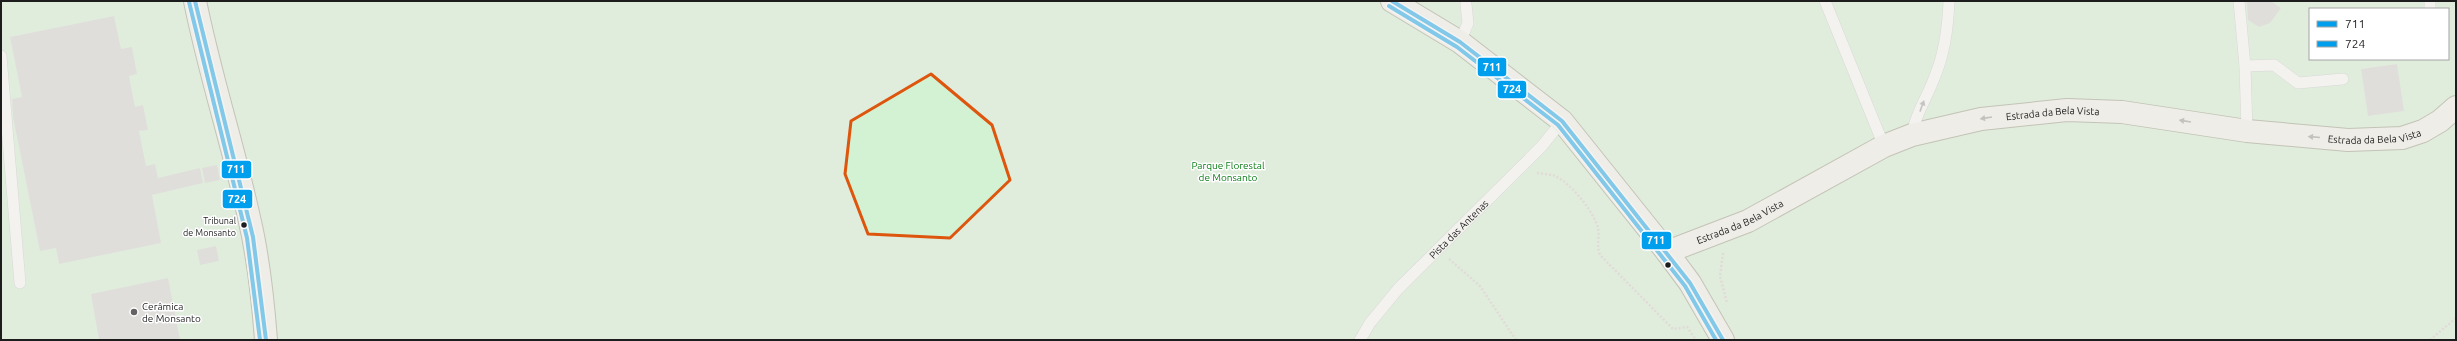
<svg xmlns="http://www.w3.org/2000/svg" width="2457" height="341" viewBox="0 0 2457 341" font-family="Ubuntu,sans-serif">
<rect width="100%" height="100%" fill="#ebe9e5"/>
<path fill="#d2f2d3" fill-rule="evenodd" d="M1,1h2455v339h-2455zM2310,9h138v50h-138z"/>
<g fill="#d3d1ce">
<path d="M2247,1h24l10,7 -11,15 -11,4 -11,-7z"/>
<path d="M114,16l7,33 11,-2 5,27 -8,2 6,31 8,-2 5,25 -9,1 7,35 9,-2 3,14 42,-10 3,15 -51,12 9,48 -102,21 -3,-16 -16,3 -27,-134 -1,-18 10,-2 -12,-60z"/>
<path d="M2397,64l7,47 -36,5 -7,-47z"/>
<path d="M217,165l3,15 -15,3 -3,-15z"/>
<path d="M216,246l3,15 -19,4 -3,-15z"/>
<path d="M168,278l12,62h-81l-8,-46z"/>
</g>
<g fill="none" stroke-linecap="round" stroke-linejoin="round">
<g stroke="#c4c3c1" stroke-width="12">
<g id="lane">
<path d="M1825,1l59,145"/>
<path d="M2239,1l6,65 2,65"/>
<path d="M2430,9v-8"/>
<path d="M1460,42l8,-19 -2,-19"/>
<path d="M1,56l19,227"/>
<path d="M2245,66l29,-1 24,18 45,-4"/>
<path d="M1912,137c2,-21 16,-41 23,-61 10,-24 13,-48 14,-75"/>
<path id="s1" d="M1360,340l10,-17 28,-34 144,-143 20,-25"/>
</g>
</g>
<g stroke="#93957d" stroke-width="24">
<g id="secondary">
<path d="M195,1c15,75 39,147 55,221 9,39 13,79 16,118"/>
<path d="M1392,1l68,41 102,79 105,131 23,31 33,57"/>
<path id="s2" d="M1667,252l81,-31 136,-75 28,-11 69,-16 86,-9 55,2 125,19 101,9 54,-2 21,-7 17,-10 16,-14"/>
</g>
</g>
<g stroke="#d6c8c4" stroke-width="2.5" stroke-dasharray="2 2" stroke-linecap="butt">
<path d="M1537,173c6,1 13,1 18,3 16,7 39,36 43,52 2,9 -2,18 2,27l73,74 14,-2 9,13"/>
<path d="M1723,253l-3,23 7,27"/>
<path d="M1449,259l31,27 36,54"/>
<path d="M2430,340l26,-22"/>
</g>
<use href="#lane" stroke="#fcfcfb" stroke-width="11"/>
<use href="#secondary" stroke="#f2f2e9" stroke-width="22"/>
<g stroke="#fff" stroke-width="7">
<g id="bus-1">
<path d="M195,1l58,236 13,103"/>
<path d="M1392,1l68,41 102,79 128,162 33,57"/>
</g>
</g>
<g stroke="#fff" stroke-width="7">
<g id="bus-2">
<path d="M189,2l58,236 13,102"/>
<path d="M1389,6l68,41 101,78 127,161 31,54"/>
</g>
</g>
<use href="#bus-1" stroke="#009fee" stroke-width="4"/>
<use href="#bus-2" stroke="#009fee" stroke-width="4"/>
</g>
<defs><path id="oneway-solid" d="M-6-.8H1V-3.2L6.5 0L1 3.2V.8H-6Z"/></defs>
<use fill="#989897" href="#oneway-solid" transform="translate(1922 106) rotate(-70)"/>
<g fill="#92928d">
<use href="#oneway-solid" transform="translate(1986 118) rotate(171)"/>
<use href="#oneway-solid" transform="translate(2185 121) rotate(-171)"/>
<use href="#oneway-solid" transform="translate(2314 137) rotate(-175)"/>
</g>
<path d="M0 0H2457V341H0ZM931,74l61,51 18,55 -60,58 -82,-4 -23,-60 6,-53z" fill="#ebe9e5" fill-opacity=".55" fill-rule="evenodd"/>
<path fill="none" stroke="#de560d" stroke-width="3" stroke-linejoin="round" d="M931,74l61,51 18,55 -60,58 -82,-4 -23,-60 6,-53z"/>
<g fill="#1d1d1d" stroke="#fff" stroke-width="1.5">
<circle cx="244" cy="225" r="3.5"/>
<circle cx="1668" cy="265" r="3.5"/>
</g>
<circle fill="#656463" stroke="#fff" stroke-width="1.5" cx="134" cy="312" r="4"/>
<g text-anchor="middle" stroke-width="3" stroke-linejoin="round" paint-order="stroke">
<g font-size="9" fill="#1d1d1d" stroke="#fff" text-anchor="end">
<text x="236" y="224">Tribunal<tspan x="236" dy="12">de Monsanto</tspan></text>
</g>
<g font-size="10" fill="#1d1d1d" stroke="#fff">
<text dy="4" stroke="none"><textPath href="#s2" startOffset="415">Estrada da Bela Vista</textPath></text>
<text dy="4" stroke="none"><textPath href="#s2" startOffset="739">Estrada da Bela Vista</textPath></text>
<text dy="4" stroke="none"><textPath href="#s2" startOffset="79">Estrada da Bela Vista</textPath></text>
<text dy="4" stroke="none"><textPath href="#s1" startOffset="149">Pista das Antenas</textPath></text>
</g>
<g font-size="10" fill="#097c15" stroke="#fff">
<text x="1228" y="169">Parque Florestal<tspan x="1228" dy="12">de Monsanto</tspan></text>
</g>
<g font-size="10" fill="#1d1d1d" stroke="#fff" text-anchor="start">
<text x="142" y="310">Cerâmica<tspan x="142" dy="12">de Monsanto</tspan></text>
</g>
</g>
<g stroke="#fff" stroke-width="1.5">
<rect x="1477" y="57" width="30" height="20" rx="4" fill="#009fee"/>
<rect x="1497" y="80" width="30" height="19" rx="4" fill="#009fee"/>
<rect x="221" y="160" width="31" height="19" rx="4" fill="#009fee"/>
<rect x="222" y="189" width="31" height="20" rx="4" fill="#009fee"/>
<rect x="1641" y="231" width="31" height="19" rx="4" fill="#009fee"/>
</g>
<g font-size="11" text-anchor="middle" font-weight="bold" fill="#fff">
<text x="1492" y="71">711</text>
<text x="1512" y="93">724</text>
<text x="236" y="173">711</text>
<text x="237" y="203">724</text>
<text x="1656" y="244">711</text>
</g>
<rect width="2457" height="341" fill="none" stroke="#1d1d1d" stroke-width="4"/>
<rect x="2309" y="8" width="140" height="52" fill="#ffffff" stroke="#a5a5a5"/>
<rect x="2317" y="21" width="20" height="6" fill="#009fee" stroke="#a5a5a5"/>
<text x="2345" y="28" font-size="12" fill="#1d1d1d">711</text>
<rect x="2317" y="41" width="20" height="6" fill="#009fee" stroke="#a5a5a5"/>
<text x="2345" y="48" font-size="12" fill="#1d1d1d">724</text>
</svg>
